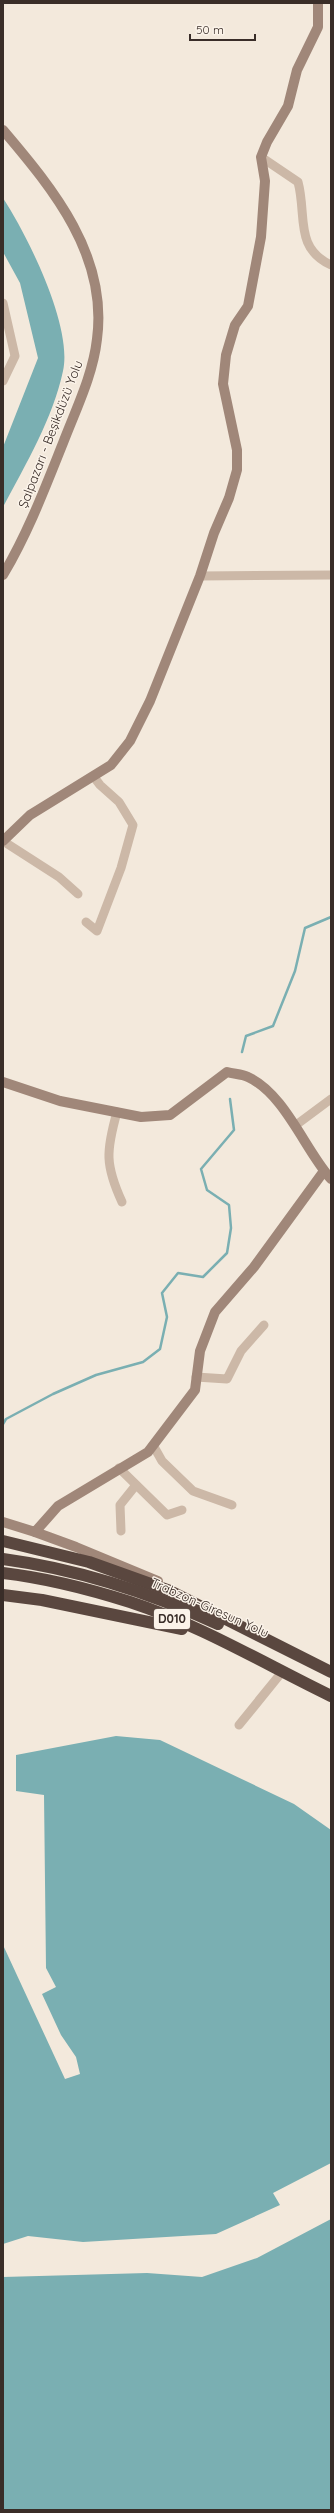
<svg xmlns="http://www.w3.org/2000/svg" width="334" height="2513" viewBox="0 0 334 2513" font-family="Quicksand,sans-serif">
<rect width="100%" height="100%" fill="#f3e9dc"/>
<g fill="#7aafb2">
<path d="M3,198c24,37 70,128 60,173 -10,47 -37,93 -60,136v-60l35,-89 -18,-75 -17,-31z"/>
<path d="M116,1736l44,4 134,64 37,26v333l-58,30 7,12 -64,29 -133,8 -55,-6 -25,8v-299l62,134 15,-5 -4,-17 -15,-22 -19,-41 14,-7 -10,-19 -2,-173 -28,-4v-36z"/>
<path d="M331,2219v291h-328v-233l144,-4 55,4 55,-19z"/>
</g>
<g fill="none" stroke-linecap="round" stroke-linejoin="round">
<g stroke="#7aafb2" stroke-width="2.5">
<path d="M242,1052l4,-16 27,-10 22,-55 10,-43 26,-11"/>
<path d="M3,1424l3,-5 47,-25 43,-19 47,-13 17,-13 7,-32 -5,-24 16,-20 25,4 24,-24 4,-25 -2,-23 -22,-15 -6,-21 33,-39 -4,-31"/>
</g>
<g stroke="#ccb8a7" stroke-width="9">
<path d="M261,157l37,25c9,33 -4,66 33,83"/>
<path d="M3,303l12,53 -12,25"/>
<path d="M200,576l131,-1"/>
<path d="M3,841l56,36 19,17"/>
<path d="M86,922l11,9 24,-63 12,-43 -14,-23 -19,-17 -6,-8"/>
<path d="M117,1112c-11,39 -12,53 5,90"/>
<path d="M296,1125l35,-26"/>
<path d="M196,1377l31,2 14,-28 23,-26"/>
<path d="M153,1445l9,16 31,30 39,14"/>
<path d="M119,1468l48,47 15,-5"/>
<path d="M121,1531l-1,-26 16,-20"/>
<path d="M239,1725l43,-53"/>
</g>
<g stroke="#a08779" stroke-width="10">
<path d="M3,130c51,60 105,126 94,209 -4,36 -21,70 -34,104 -18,45 -35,90 -60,132"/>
<path d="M3,841l27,-26 81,-50 19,-24 20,-40 50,-125 14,-43 15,-35 8,-28v-20l-14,-66 3,-29 9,-30 13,-19 13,-69 4,-56 -4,-24 6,-15 21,-36 9,-36 21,-43v-24"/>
<path d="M3,1082l57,19 81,16 29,-2 57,-43c7,2 15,2 21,5 37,17 57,73 83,102"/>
<path d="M3,1522l32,10 23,-26 90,-54 47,-62 5,-39 15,-39 39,-45 70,-96"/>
<path d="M35,1532l41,15 82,34"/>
</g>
<g stroke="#5a473f" stroke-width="12">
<path d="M3,1541l86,21 81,29 161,81"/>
<path d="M3,1559c74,10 148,34 215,65"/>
<path d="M3,1573c43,5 86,16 127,29 70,23 135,62 201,94"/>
<path d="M3,1595l39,5 140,29"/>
</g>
</g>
<g text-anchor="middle" stroke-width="3" stroke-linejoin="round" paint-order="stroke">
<rect fill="#fbf3e9" stroke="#736862" stroke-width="1" x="154" y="1609" width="36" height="20" rx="3"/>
<g font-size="12" font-weight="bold" fill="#392d28">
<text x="172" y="1623">D010</text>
</g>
<g font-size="13" fill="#392d28" stroke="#fbf3e9">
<text transform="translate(50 434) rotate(-69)" y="5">Şalpazarı - Beşikdüzü Yolu</text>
<text transform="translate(210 1607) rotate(24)" y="5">Trabzon-Giresun Yolu</text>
</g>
</g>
<rect width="334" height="2513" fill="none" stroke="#392d28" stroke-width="8"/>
<path d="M190 34v6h65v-6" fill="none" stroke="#392d28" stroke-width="2"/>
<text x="196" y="34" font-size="12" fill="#392d28" stroke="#fbf3e9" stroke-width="3" paint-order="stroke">50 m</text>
</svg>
